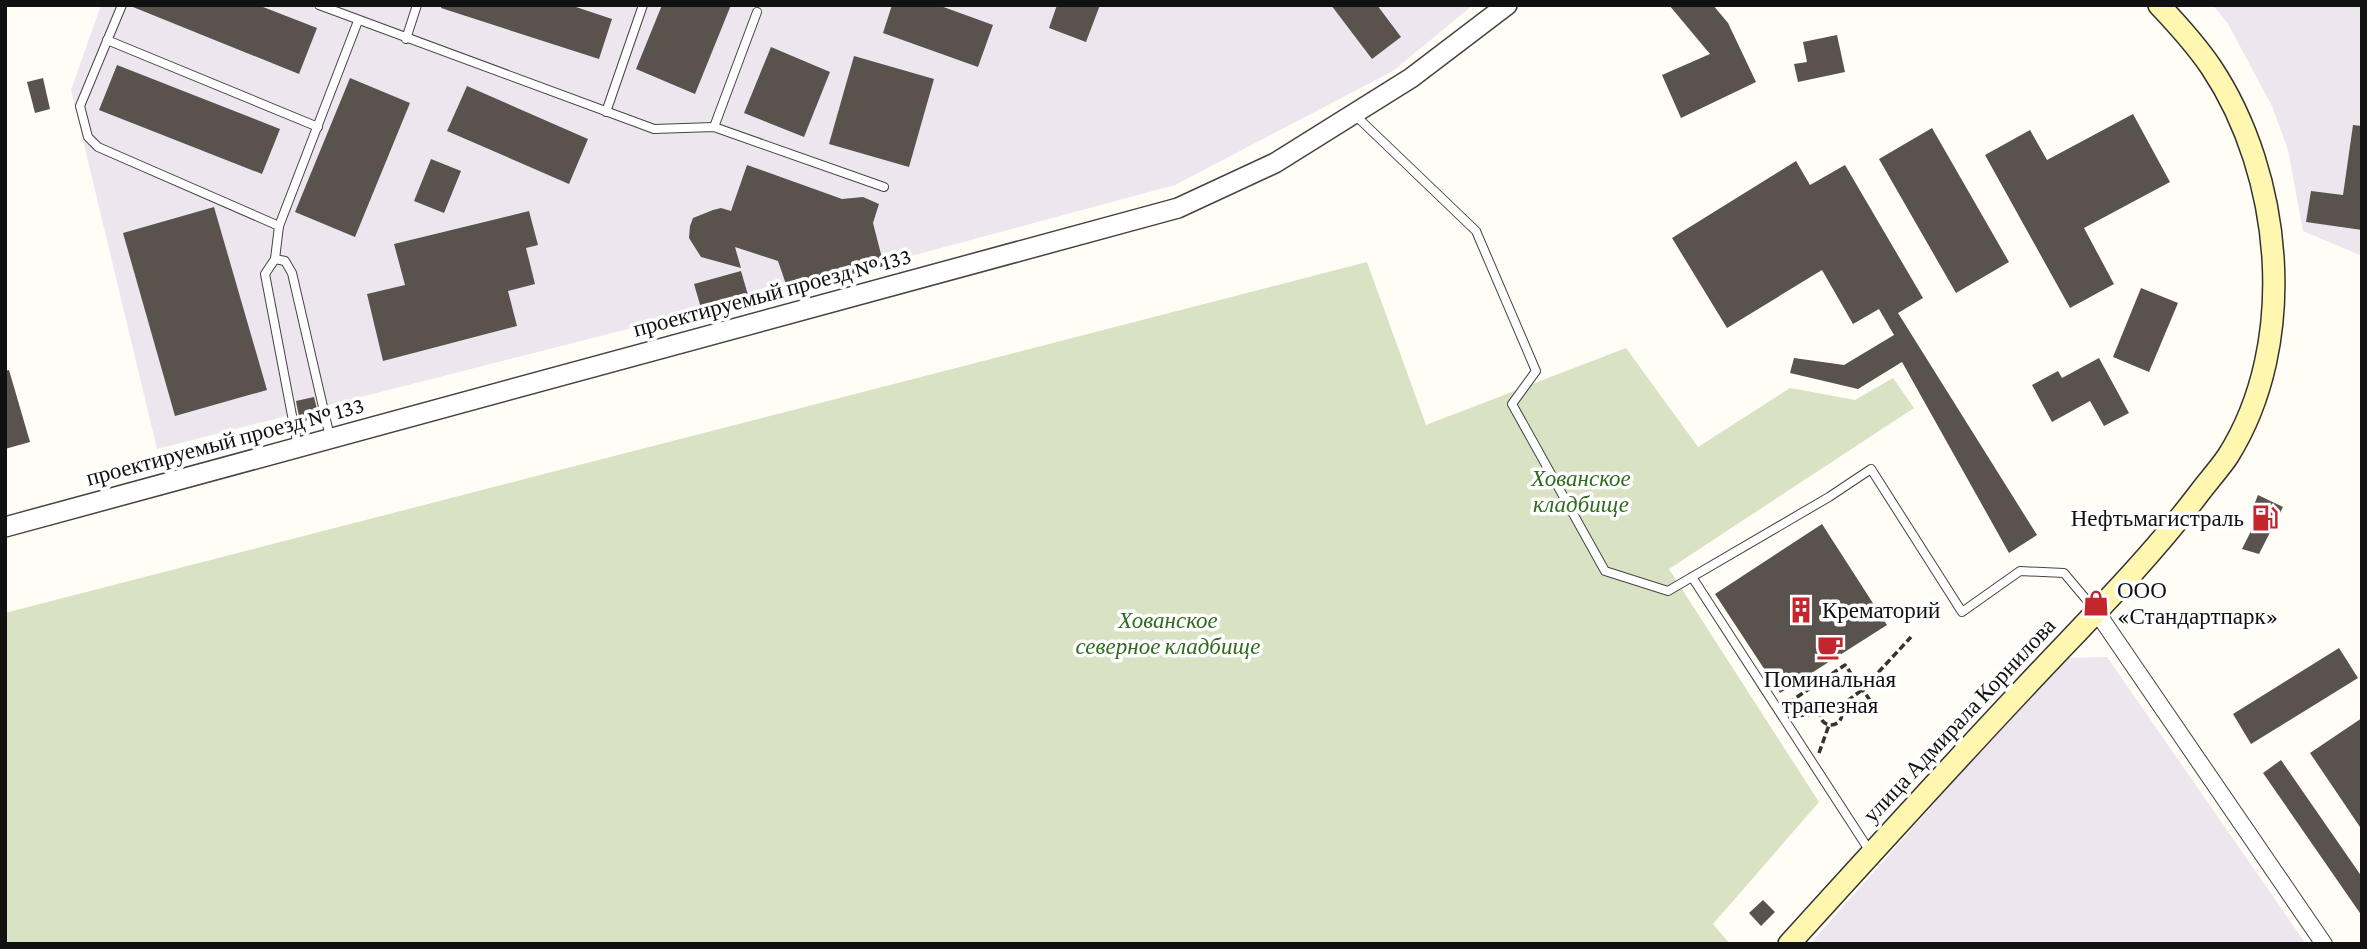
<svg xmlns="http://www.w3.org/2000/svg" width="2367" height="949" viewBox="0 0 2367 949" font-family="'Crimson Pro',serif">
<rect width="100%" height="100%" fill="#fffdf5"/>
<g fill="#eee6ef">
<path d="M101,5h1372l-80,66 -218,114 -323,87 -695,177 -86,-359z"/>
<path d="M2213,5h149v251l-59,-25 -15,-81 -16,-44 -44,-82z"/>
<path d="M2107,657l199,287h-496l253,-286z"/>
</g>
<path fill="#d9e3c4" d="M1367,262l59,163 200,-77 72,99 92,-59 65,12 38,-22 21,30 -245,161 150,233 -106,122 17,20h-1725v-331z"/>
<g fill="#5a524d">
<path d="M128,5h130l59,23 -18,46z"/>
<path d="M442,5h128l42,14 -13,40 -158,-51z"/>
<path d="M662,5h69l-36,89 -59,-25z"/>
<path d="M892,5h46l55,20 -15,42 -95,-34z"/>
<path d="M1057,5h43l-14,37 -37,-14z"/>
<path d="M1331,5h46l24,32 -29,22z"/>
<path d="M1669,5h44l15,18 28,59 -75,36 -19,-43 48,-21z"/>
<path d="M1837,35l8,37 -47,10 -4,-18 13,-2 -4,-20z"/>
<path d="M771,47l59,25 -26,65 -60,-24z"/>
<path d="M854,56l80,23 -25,88 -80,-23z"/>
<path d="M117,65l163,64 -18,45 -163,-64z"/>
<path d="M43,78l7,31 -15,4 -8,-31z"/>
<path d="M350,78l60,25 -55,134 -60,-25z"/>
<path d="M467,86l121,53 -19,45 -122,-53z"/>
<path d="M2133,114l37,68 -86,46 30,56 -44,24 -85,-153 45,-25 17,30z"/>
<path d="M2353,125l9,1v104l-56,-8 5,-31 32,4z"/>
<path d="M1932,128l77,134 -53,31 -77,-134z"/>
<path d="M431,159l30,12 -17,42 -30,-12z"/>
<path d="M1796,161l14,24 35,-20 78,133 -25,15 139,222 -28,18 -107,-191 -44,27 -68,-16 4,-15 50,7 50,-30 -15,-26 -26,15 -31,-54 -95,58 -55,-90z"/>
<path d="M747,165l95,34 21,-2 16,7 -6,19 11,43 -96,24 -10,-29 -43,-14 6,21 -40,-11 -12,-19 1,-12 3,-8 20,-8 8,-2 10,3z"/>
<path d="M214,207l53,183 -92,26 -52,-183z"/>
<path d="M529,211l9,34 -12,3 9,36 -27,7 9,35 -134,35 -16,-67 38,-9 -11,-41z"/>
<path d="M741,271l7,24 -47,13 -7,-24z"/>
<path d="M2141,288l37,15 -29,69 -36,-15z"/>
<path d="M2099,358l30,55 -25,13 -14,-25 -38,21 -20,-37 26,-14 4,7z"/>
<path d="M9,370l21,72 -25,7v-78z"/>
<path d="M314,397l5,20 -19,5 -4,-21z"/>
<path d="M2258,495l25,12 -24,47 -17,-5 11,-22 -1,-17z"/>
<path d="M1822,524l65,101 -107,68 -65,-99z"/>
<path d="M2339,648l19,30 -107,66 -18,-30z"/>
<path d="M2362,718v112l-52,-77z"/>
<path d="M2281,760l81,117v39l-99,-143z"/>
<path d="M1763,900l12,12 -14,14 -12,-13z"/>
</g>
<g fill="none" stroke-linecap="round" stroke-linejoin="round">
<g stroke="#444" stroke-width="10">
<g id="service">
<path d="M122,5l-42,101 8,31 10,10 181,79"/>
<path d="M319,5l335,124 60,-2 170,60"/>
<path d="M406,39l11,-34"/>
<path d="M107,40l211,87"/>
<path d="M606,112l37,-107"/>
<path d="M1354,114l122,117 60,140 -24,33 93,167 63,20 161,-94 42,-28 91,143 58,-41 44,2 32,38"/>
<path d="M714,127l43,-115"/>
<path d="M275,259l10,2 7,12 38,164"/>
<path d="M298,447l-33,-173 10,-15 4,-33 79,-205"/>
<path d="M1692,577l179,276"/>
</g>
</g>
<g stroke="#444" stroke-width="18">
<path id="minor" d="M2096,611l228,333"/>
</g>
<g stroke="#444" stroke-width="22">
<path id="tertiary" d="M5,527l1173,-319 97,-45 136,-85 96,-73"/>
</g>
<g stroke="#333" stroke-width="24">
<path id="secondary" d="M1789,944c79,-87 158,-174 238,-259 59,-63 121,-124 173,-193 9,-12 20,-24 28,-36 71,-113 55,-281 -17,-389 -15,-22 -33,-42 -52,-62"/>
</g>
<g stroke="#333" stroke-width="3.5" stroke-dasharray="7 3.5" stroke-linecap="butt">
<path d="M1788,703l57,-38 32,45"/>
<circle cx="1831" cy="714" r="11"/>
<path d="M1839,707l23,-17 49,-53"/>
<path d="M1797,716l23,-3"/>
<path d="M1819,753l10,-28"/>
</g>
<use href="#service" stroke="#fff" stroke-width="8"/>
<use href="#minor" stroke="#fff" stroke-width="16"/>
<use href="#tertiary" stroke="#fff" stroke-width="19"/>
<use href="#secondary" stroke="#fff6b0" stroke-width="21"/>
</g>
<defs>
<g id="fuel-bare" transform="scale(2.1)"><path d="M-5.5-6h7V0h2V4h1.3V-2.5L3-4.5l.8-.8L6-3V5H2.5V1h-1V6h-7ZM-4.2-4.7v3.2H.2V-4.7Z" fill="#c4262e" stroke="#fff" stroke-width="2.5" paint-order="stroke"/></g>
<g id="shop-bare" transform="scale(2.1)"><path d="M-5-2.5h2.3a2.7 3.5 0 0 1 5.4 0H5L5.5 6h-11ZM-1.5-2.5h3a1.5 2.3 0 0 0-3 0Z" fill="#c4262e" stroke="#fff" stroke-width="2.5" paint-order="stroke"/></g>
<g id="building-bare" transform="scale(2.1)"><path d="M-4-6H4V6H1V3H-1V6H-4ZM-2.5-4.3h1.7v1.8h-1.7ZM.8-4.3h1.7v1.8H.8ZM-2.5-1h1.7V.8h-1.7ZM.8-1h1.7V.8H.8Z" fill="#c4262e" stroke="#fff" stroke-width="2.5" paint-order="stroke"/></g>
<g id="cafe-bare" transform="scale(2.1)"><path d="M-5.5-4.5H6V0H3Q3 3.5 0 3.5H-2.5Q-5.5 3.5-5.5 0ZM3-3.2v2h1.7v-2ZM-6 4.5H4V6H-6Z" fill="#c4262e" stroke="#fff" stroke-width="2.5" paint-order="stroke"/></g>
</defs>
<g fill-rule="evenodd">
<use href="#fuel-bare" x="2265" y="518"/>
<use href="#shop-bare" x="2096" y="603"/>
<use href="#building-bare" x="1801" y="610"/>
<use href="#cafe-bare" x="1830" y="647"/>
</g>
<g text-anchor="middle" stroke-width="7" stroke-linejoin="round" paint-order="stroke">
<g font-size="23" fill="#111" stroke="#fff">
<text transform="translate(772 292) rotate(-15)" y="8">проектируемый проезд № 133</text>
<text transform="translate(225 441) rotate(-15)" y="8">проектируемый проезд № 133</text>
<text transform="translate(1959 720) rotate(-47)" y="8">улица Адмирала Корнилова</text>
</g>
<g font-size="23" font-style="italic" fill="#2f6b1f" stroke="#fff">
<text x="1581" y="486">Хованское<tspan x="1581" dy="26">кладбище</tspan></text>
<text x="1168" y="628">Хованское<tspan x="1168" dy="26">северное кладбище</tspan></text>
</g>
<g font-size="23" fill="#111" stroke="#fff" text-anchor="start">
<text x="2244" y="526" text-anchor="end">Нефтьмагистраль</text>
<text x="2117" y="598">ООО<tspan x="2117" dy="26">«Стандартпарк»</tspan></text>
<text x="1822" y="618">Крематорий</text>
<text x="1830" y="687" text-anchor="middle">Поминальная<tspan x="1830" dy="26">трапезная</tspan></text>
</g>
</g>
<rect width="2367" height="949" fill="none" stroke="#111111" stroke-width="14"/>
</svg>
